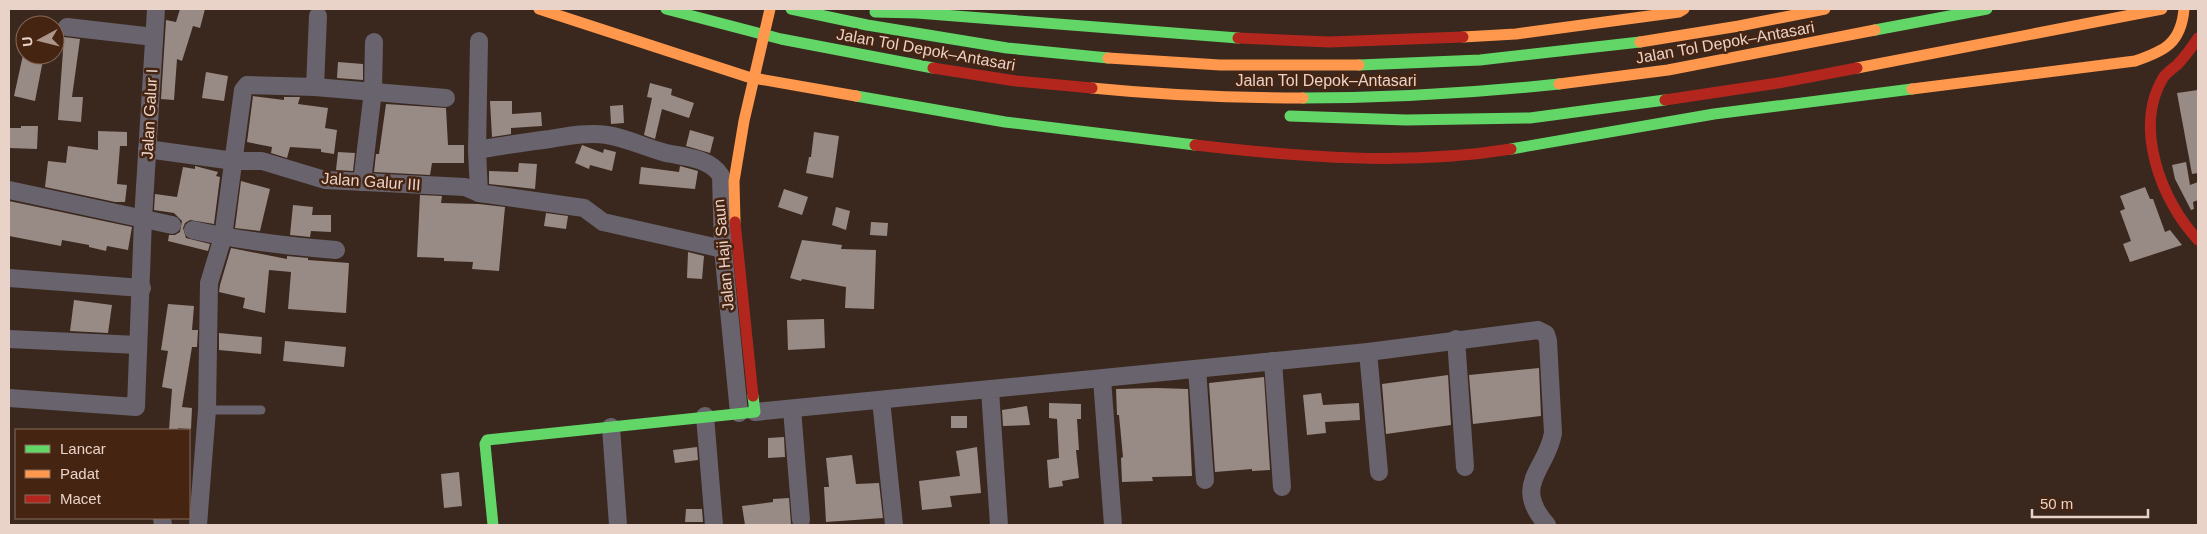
<svg xmlns="http://www.w3.org/2000/svg" width="2207" height="534" viewBox="0 0 2207 534" font-family="Helvetica,sans-serif">
<rect width="100%" height="100%" fill="#3a281e"/>
<g fill="#988a85">
<path d="M180,9h25l-5,19 -7,-2 -11,35 -5,-2 -3,41 -13,-1 5,-79 10,2z"/>
<path d="M64,37l16,2 -8,58h11l-2,25 -23,-2z"/>
<path d="M23,55h21l-9,46 -21,-5z"/>
<path d="M338,62l25,2v16l-26,-2z"/>
<path d="M206,72l22,4 -4,25 -22,-3z"/>
<path d="M650,83l22,6 -1,6 23,8 -5,15 -27,-9 -7,30 -11,-4 8,-37 -5,-1z"/>
<path d="M2198,90v83l-6,1 -15,-81z"/>
<path d="M253,96l31,4v-3h16l-2,7 30,4 -3,20 12,2 -3,24 -13,-2v-3l-31,-2 -3,11 -16,-5 1,-6 -25,-5z"/>
<path d="M490,101h22v13l29,-2 1,14 -31,2v6l-19,3z"/>
<path d="M386,104l60,4 2,37h16v18h-32l-2,12 -56,-3 2,-18h3z"/>
<path d="M623,105l1,18 -13,1 -1,-18z"/>
<path d="M21,126h17l-1,23 -28,-1v-20h12z"/>
<path d="M690,130l24,7 -4,16 -24,-7z"/>
<path d="M98,131l29,1v14h-7l-3,38 10,1 -2,17h-10l-70,-15 3,-26 18,2 2,-17 30,4z"/>
<path d="M814,132l25,4 -6,42 -27,-5 3,-16h2z"/>
<path d="M582,145l21,8 1,-4 12,3 -4,19 -22,-6 -1,4 -14,-6z"/>
<path d="M338,152l17,1 -2,18 -17,-1z"/>
<path d="M2186,162l4,23 8,-3v18l-5,2 1,7 -3,1 -16,-31 -3,-14z"/>
<path d="M519,163l18,1 -2,25 -46,-5v-13l29,1z"/>
<path d="M195,166l23,6 -2,4 4,1 -6,47 -24,-4 -5,3 -2,5 3,10 24,6 -2,7 -40,-10 1,-6h6l5,-3 2,-11 -8,-8 -20,-3 1,-16 22,3 6,-30 12,2z"/>
<path d="M680,166l18,5 -3,18 -56,-5 2,-17 38,5z"/>
<path d="M241,181l29,8 -10,42 -25,-3z"/>
<path d="M2145,187l5,12h3l12,33 5,-2 12,15 -52,17 -7,-18 8,-3 -11,-30 5,-2 -5,-13z"/>
<path d="M784,189l24,8 -6,18 -24,-8z"/>
<path d="M420,195l22,1 -1,7 38,1 26,3 -6,64 -27,-2 1,-7 -29,-1v-3l-27,-1z"/>
<path d="M9,201l123,26 -4,23 -21,-4 -1,5 -17,-4v-2l-27,-5 -1,6 -52,-10z"/>
<path d="M293,205l20,2 -1,8h19v17l-20,-1 -1,6 -20,-2z"/>
<path d="M836,207l14,4 -4,19 -14,-5z"/>
<path d="M546,213l22,3 -2,13 -22,-3z"/>
<path d="M871,222l17,1 -1,13 -17,-1z"/>
<path d="M802,240l40,5 -1,4 35,1 -2,59 -29,-1 1,-21 -44,-8 -1,2 -11,-3z"/>
<path d="M231,248l56,11v-3l21,2v2l41,3 -3,50 -58,-4 3,-37 -22,-2 -4,43 -22,-5 2,-10 -26,-6 1,-7z"/>
<path d="M688,252l16,4 -2,23 -15,-1z"/>
<path d="M74,300l38,5 -4,28 -38,-2z"/>
<path d="M168,304l26,2 -2,24h6l-1,17h-5l-10,60 10,1 -1,21 -13,-1v2h-9l3,-41 -10,-2 6,-36 -7,-1z"/>
<path d="M824,319l1,29 -37,2 -1,-30z"/>
<path d="M219,333l43,4 -1,17 -42,-4z"/>
<path d="M285,341l61,6 -2,20 -61,-6z"/>
<path d="M1539,368l2,48 -68,8 -4,-49z"/>
<path d="M1448,375l3,50 -65,9 -4,-50z"/>
<path d="M1264,377l6,93 -18,1v-2l-37,3 -6,-89z"/>
<path d="M1157,388l31,1 4,87 -40,1 1,4 -31,1 -1,-24 2,-1 -4,-42h-2l-1,-26z"/>
<path d="M1321,393l2,12 36,-2 1,17 -35,2 1,11 -19,2 -4,-40z"/>
<path d="M1049,403l32,1v15h-4l2,31h-3l3,28 -17,3 1,5 -14,2 -2,-28 12,-2 -2,-39 -8,-1z"/>
<path d="M1027,406l3,19 -27,1 -1,-16z"/>
<rect x="951" y="416" width="16" height="12"/>
<path d="M784,437l1,20 -17,1v-20z"/>
<path d="M697,447l1,13 -23,3 -2,-13z"/>
<path d="M977,447l4,46 -31,3 2,11 -30,3 -3,-29 41,-5 -4,-25z"/>
<path d="M852,455l4,29 23,-1 4,35 -57,4 -2,-35h5l-3,-29z"/>
<path d="M459,472l3,34 -18,2 -3,-34z"/>
<path d="M789,498l2,26 -46,1 -3,-19 31,-4v-3z"/>
<path d="M686,509h16l1,13h-18z"/>
</g>
<g fill="none" stroke-linecap="round" stroke-linejoin="round">
<path stroke="#68636c" stroke-width="9" d="M207,410h54"/>
<g stroke="#68636c" stroke-width="18">
<path d="M318,16l-3,71 131,11"/>
<path d="M67,27l87,10"/>
<path d="M479,41l-2,109 2,43"/>
<path d="M147,149l87,12h28l63,19 140,7 14,6 105,15 19,14 120,27"/>
<path d="M477,150c24,-4 48,-8 73,-11 18,-3 38,-7 57,-4 20,3 39,13 59,18 19,4 44,5 55,23l2,73 16,164"/>
<path d="M362,182l11,-91 1,-49"/>
<path d="M9,190l163,35"/>
<path d="M193,230c47,11 95,16 143,20"/>
<path d="M9,278l133,10"/>
<path d="M9,339l129,6"/>
<path d="M1456,339l9,128"/>
<path d="M1368,352l11,120"/>
<path d="M1273,361l9,126"/>
<path d="M1197,369l8,111"/>
<path d="M1102,379l11,146"/>
<path d="M990,390l9,135"/>
<path d="M9,398l127,9 7,-188 13,-210"/>
<path d="M881,400l13,125"/>
<path d="M792,409l9,111"/>
<path d="M755,412l613,-60 170,-22 8,4 2,7 5,92c-6,37 -42,51 -6,92"/>
<path d="M705,416l9,109"/>
<path d="M611,427l7,98"/>
<path d="M162,518l1,7"/>
<path d="M198,525l9,-115 2,-127 14,-46 20,-147 4,-5 68,2"/>
</g>
<g stroke="#63d668" stroke-width="11">
<path d="M666,9l115,30 152,29"/>
<path d="M791,9l76,16 140,23 101,10"/>
<path d="M875,12l42,1 321,25"/>
<path d="M1875,30l112,-21"/>
<path d="M1359,65l121,-5 160,-18"/>
<path d="M856,96l149,26 190,23"/>
<path d="M1303,98c86,0 171,-5 256,-14"/>
<path d="M1290,116l116,4 124,-2 135,-18"/>
<path d="M1511,149l203,-35 198,-25"/>
<path d="M493,525l-8,-81 2,-4 268,-28 -2,-16"/>
</g>
<g stroke="#ff974d" stroke-width="11">
<path d="M539,9l209,68 108,19"/>
<path d="M1463,37l53,-3 163,-22 5,-3"/>
<path d="M1640,42l99,-16 86,-17"/>
<path d="M1108,58l112,7h139"/>
<path d="M1857,68l305,-59"/>
<path d="M1559,84l109,-14 207,-40"/>
<path d="M1092,88c70,7 141,10 211,10"/>
<path d="M1912,89l223,-28c30,-10 46,-18 49,-52"/>
<path d="M735,222l-1,-41 10,-60 26,-112"/>
</g>
<g stroke="#b3261e" stroke-width="11">
<path d="M1238,38l91,4 134,-5"/>
<path d="M2198,38c-6,9 -13,19 -21,27 -5,4 -11,8 -14,13 -30,50 -1,124 35,162"/>
<path d="M933,68l83,13 76,7"/>
<path d="M1665,100l113,-17 79,-15"/>
<path d="M1195,145c104,12 212,21 316,4"/>
<path d="M735,222l18,174"/>
</g>
</g>
<g text-anchor="middle" stroke-width="5" stroke-linejoin="round" paint-order="stroke">
<g font-size="16" fill="#e9d2c7" stroke="#462412">
<text transform="translate(1725 42) rotate(-10)" y="6">Jalan Tol Depok–Antasari</text>
<text transform="translate(926 49) rotate(10)" y="6">Jalan Tol Depok–Antasari</text>
<text x="1326" y="86">Jalan Tol Depok–Antasari</text>
<text transform="translate(149 114) rotate(-87)" y="6">Jalan Galur I</text>
<text transform="translate(371 181) rotate(4)" y="6">Jalan Galur III</text>
<text transform="translate(723 255) rotate(-95)" y="6">Jalan Haji Saun</text>
</g>
</g>
<rect width="2207" height="534" fill="none" stroke="#e9d2c7" stroke-width="20"/>
<rect x="15" y="429" width="175" height="90" fill="#462412" stroke="#876a5a"/>
<rect x="25" y="445" width="25" height="8" fill="#63d668" stroke="#876a5a"/>
<text x="60" y="454" font-size="15" fill="#e9d2c7">Lancar</text>
<rect x="25" y="470" width="25" height="8" fill="#ff974d" stroke="#876a5a"/>
<text x="60" y="479" font-size="15" fill="#e9d2c7">Padat</text>
<rect x="25" y="495" width="25" height="8" fill="#b3261e" stroke="#876a5a"/>
<text x="60" y="504" font-size="15" fill="#e9d2c7">Macet</text>
<g transform="translate(40 40) rotate(263)"><circle r="24" fill="#462412" stroke="#876a5a"/>
<path d="M0-4L9 19L0 12L-9 19Z" fill="#ac968c"/>
<text y="-8" font-size="14" font-weight="bold" text-anchor="middle" fill="#e9d2c7">U</text>
</g>
<path d="M2032 509v8h116v-8" fill="none" stroke="#e9d2c7" stroke-width="2.5"/>
<text x="2040" y="509" font-size="15" fill="#e9d2c7" stroke="#462412" stroke-width="4" paint-order="stroke">50 m</text>
</svg>
